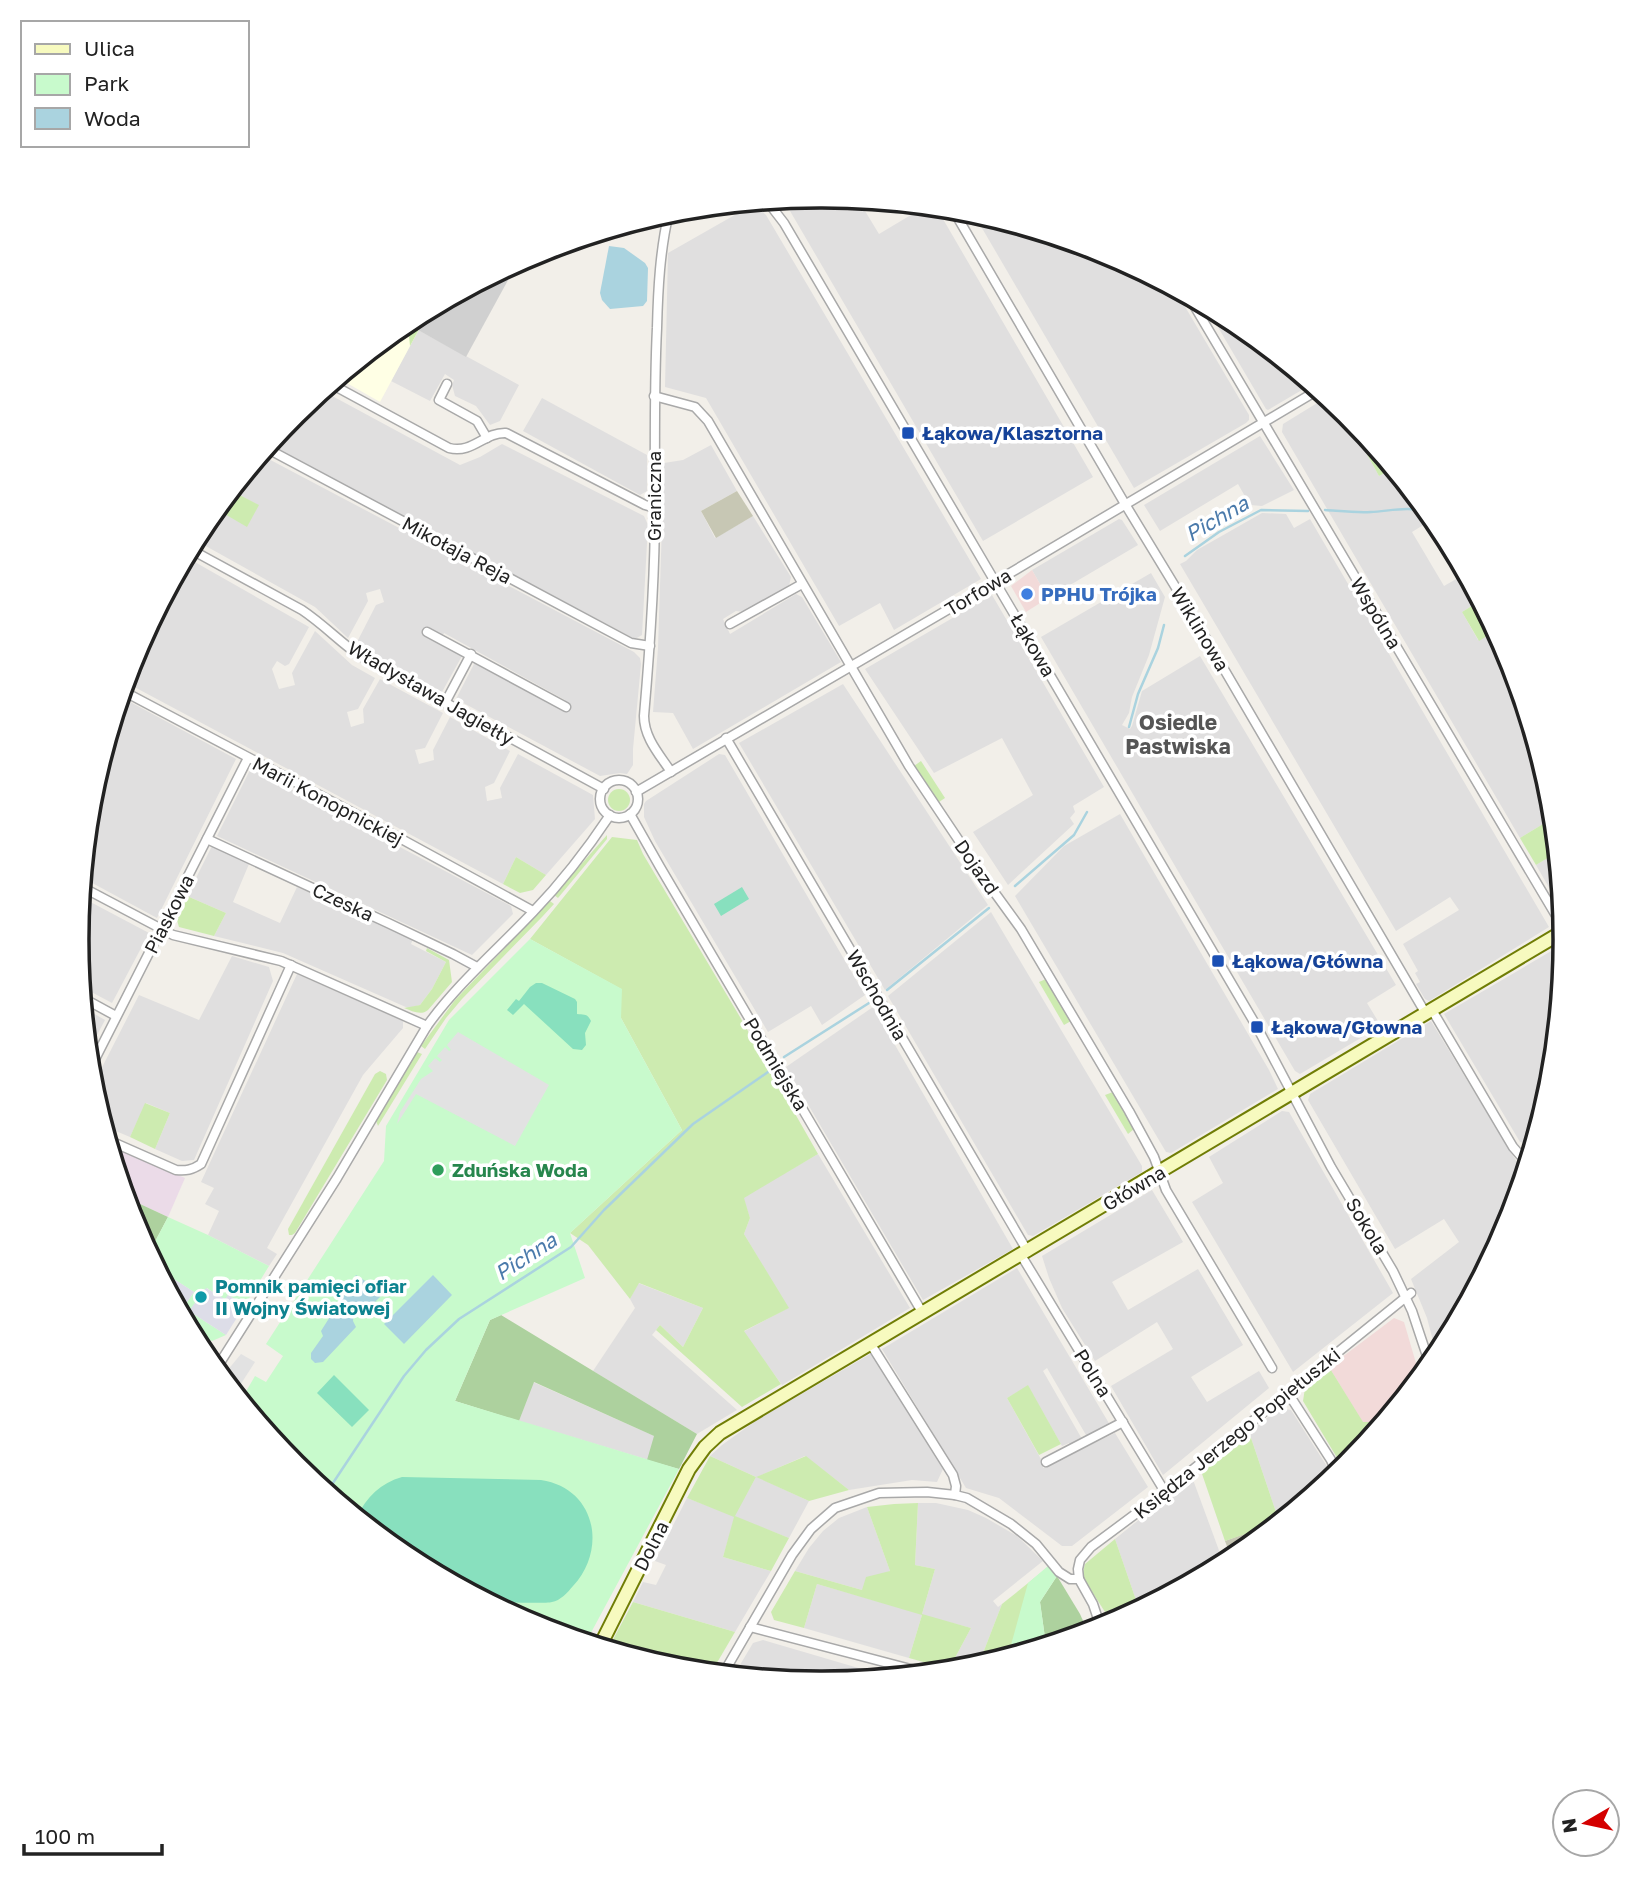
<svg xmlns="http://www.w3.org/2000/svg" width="1642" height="1879" viewBox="0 0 1642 1879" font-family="'Golos Text',sans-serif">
<rect width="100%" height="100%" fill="#f2efe9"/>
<g fill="#e0dfdf">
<path d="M821,196l51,4 -10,6 17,28 47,-28 10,1 157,270 -110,64 -200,-342z"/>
<path d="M754,204l12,11 215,364 -87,51 -14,-27 -41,23 -133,-228 -41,-11 3,-134z"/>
<path d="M972,211l134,41 68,36 75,127v5l-3,3 -112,65z"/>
<path d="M1205,305l30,16 77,63 -44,26 -2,-1z"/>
<path d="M418,330l101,55 -19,36 -10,4 -14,-19 -21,-10 -3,-11 2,-5 -9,-6 -15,27 -39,-20z"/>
<path d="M323,391l137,74 20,-8 22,-13 142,72 4,9 -6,110 -7,4 -366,-194 26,-32z"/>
<path d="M1327,397l20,17 25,30 -8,5 15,27 13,-7 41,50 -21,13 32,54 21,-12 15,27 -18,11 16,28 17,-9 14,24 42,140 2,23 -33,20 -238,-406 1,-8z"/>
<path d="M542,398l105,57v36l-7,4 -117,-64z"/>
<path d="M1260,436l34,54 -32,16 -12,-1 -12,-21 -78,47 -16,-26z"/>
<path d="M711,445l26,46 -36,20 14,27 38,-22 38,61 -2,9 -45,26 -8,-1 -13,8 7,15 66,-40 6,3 39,65 -148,87 -20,-36 -20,-1 5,-64 6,-185 19,-3z"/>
<path d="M261,455l373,197 6,6 1,6 -8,85v16l-6,9 -7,-1 -20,3 -144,-77 19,-37 85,46 5,-8 -121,-67 -6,10 24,13 -20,36 -86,-48 20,-39 8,-3 -4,-13 -14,4 2,8 -20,37 -33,-31 -120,-67 8,-14 13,-17 31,17 11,-21 -26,-14z"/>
<path d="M1262,513l24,1 8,14 16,-9 239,408 -120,74 -4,-2 -9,-15 4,-2 -5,-9 3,-2 -15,-27 56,-34 -9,-13 -54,34 -216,-367 6,-3 11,-11z"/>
<path d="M1119,519l3,1 16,25 -90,53 -16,-28z"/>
<path d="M186,557l123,70 -20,37 -4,2 -8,-5 -5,8 7,20 16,-4 -3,-12 23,-42 37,34 23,13 -17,31 -11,3 4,15 13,-4 -1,-14 17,-30 63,34 -18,35 -10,2 4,14 15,-4 -1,-10 17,-33 60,34 -16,32 -9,4 2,14 15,-3 -2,-10 18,-34 75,41 2,24 -49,56 -30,-18 -13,27 -378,-202 9,-28z"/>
<path d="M1151,573l14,24 -16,58 -17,42 -3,16 -7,12 8,4 2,-3 10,-35 58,-35 196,329 -29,18 14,23 -81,48 -5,-3 -254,-434z"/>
<path d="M992,595l112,192 -31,19 2,6 -5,6 4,6 -66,61 -35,-53 60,-37 -31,-57 -68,35 -69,-104z"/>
<path d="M843,684l145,221 -103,85 -146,-247z"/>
<path d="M121,697l115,62 -79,159 -74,-40 8,-79 6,-9 -4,-3z"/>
<path d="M719,754l6,1 140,240 -43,30 -11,-19 -43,26 -113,-191 -11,-24v-13l2,-3z"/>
<path d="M251,768l260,138 2,8 -41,41 -255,-119z"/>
<path d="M1120,814l149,256 9,19 -107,64 -5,-1 -151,-256 49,-50z"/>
<path d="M212,846l37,18 -16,38 47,21 17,-36 116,52 -2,5 35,18 -14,27 -12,16 -12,3 -125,-55 -69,-17 12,-23 -39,-17z"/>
<path d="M1556,853l6,57 -26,-45z"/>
<path d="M81,897l68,36 -37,70 -30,-16 -5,-48z"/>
<path d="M991,912l151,254v6l-109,64 -5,-1 -140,-239z"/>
<path d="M1565,943l-14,142 -18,59 -13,-2 -76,-128z"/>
<path d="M232,956l37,11 4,14 -79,179 -12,1 -27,-12 15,-36 -24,-10 -16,34 -26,-11 -12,-39 47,-92 60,25z"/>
<path d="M297,974l106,47v7l-40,47 -96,173 10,6 -8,12 -61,-31 11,-24 -14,-7 9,-16 -13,-6z"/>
<path d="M873,1007l140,242 -90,51 -137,-233z"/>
<path d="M84,1008l21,12 -17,32z"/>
<path d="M1431,1021l92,151 -12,7 7,12 -10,34 -71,131 -10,-38 -16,-39 48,-37 -15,-23 -49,30 -87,-149 2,-6z"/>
<path d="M1282,1111l7,1 104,181 -100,79 -101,-170 31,-19 -14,-26z"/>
<path d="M818,1154l92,154 -128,77 -39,-53 45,-24 -44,-74 6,-16 -7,-21z"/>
<path d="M1152,1190l31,52 -71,40 16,28 70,-41 45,76 -52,32 16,25 52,-31 10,17 -106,87 -52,-89 62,-37 -16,-27 -62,39 -33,-53 -13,-30 -7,-22z"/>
<path d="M1017,1268l93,157 -20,11 -4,-1 -39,-67 -4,3 39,68 -12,7 -1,-3 -7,3 -34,-60 -21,12 35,63 1,7 72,-35 33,54 -76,59h-10l-63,-48 -33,-10 -84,-139z"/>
<path d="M638,1283l65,25 -20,39 -23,-22 -8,10 85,75 -40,24 -104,-63 42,-63 -5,-9z"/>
<path d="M872,1353l71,116 -6,13 -25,-2 -63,10 -44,-34 -48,21 52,24 -20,37 -54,-21 -12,40 48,14 -36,61 -102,-30 10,-20 13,3 10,-20 -11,-4 32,-63 47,18 22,-39 -46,-21 12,-11 35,-25z"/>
<path d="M533,1382l155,69 -9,18 -160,-48z"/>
<path d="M1280,1408l11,2 37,58 4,10 -53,43 -30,-89z"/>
<path d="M1192,1477l32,87 -116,62 -3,-14 31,-12 -21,-61z"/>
<path d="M918,1503h18l32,7 18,8 31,18 26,25 -50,40 5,6 4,-3 -24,62 -12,3 -18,2 23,-43 -49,-13 -13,43 -105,-30 13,-44 105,30 13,-45 -20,-4z"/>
<path d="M867,1507l23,64 -28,19 -67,-19 14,-23 14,-17 16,-13z"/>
<path d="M763,1640l126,37 -68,6 -87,-8 19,-32z"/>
</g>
<g fill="#f2dad9">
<path d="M1032,570l16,28 -22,14 -15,-26z"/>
<path d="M1394,1318l10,4 16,55 -37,45 -20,1 -34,-56z"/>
</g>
<path fill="#ebdbe8" d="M110,1145l75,33 -17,39 -43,-20z"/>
<path fill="#ffffe5" d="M430,309l-50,93 -42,-24 70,-57z"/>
<path fill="#d0d0d0" d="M518,262l-52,95 -48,-27 12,-21z"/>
<g fill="#c7c7b4">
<path d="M737,491l16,25 -37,22 -15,-27z"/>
<path d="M1252,1531l3,10 -23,19 -7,-19z"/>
</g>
<g fill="#cdebb0">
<path d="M430,309l-20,37 -1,-10 -6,-6 6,-10z"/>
<path d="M1372,444l20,25 -13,7 -15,-27z"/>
<path d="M232,491l27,14 -12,22 -31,-18z"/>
<path d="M1480,601l15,30 -16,10 -17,-29z"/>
<path d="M921,761l24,37 -6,4 -25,-36z"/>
<circle cx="619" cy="800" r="11"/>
<path d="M1553,818l3,35 -20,12 -16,-27z"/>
<path d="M607,835v4l-49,59 -4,-3z"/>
<path d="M612,837l25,3 6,14 97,163 78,137 -74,44 6,20 -6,16 45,74 -45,23 37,53 -39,23 -86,-77 4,-5 23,22 20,-39 -64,-25 -9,16 -42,-54 -18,-12 112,-103 -61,-112v-29l-91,-50z"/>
<path d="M516,857l30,18 -13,15 -13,3 -17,-9z"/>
<path d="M187,896l39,17 -12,23 -35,-9 -3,-10z"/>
<path d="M550,901l4,3 -12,13 -80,82 -16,19 -21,31 -4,-3 34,-46z"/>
<path d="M427,948l22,12 3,22 -24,28c-7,6 -16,1 -24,-2l16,-3 12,-16 14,-27 -20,-11z"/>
<path d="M1046,979l25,42 -7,4 -25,-43z"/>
<path d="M417,1052l5,2 -44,72 -2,-5z"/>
<path d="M380,1071l6,3 1,6 -92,153 -3,2h-3l-1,-6 87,-155z"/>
<path d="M1113,1092l21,37 -6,5 -23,-39z"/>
<path d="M145,1103l25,10 -15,36 -25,-12z"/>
<path d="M1329,1367l34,55h20l-36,43 -5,1 -39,-65 2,-13z"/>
<path d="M1028,1385l33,59 -22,11 -32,-57z"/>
<path d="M1249,1432l30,89 -24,20 -4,-9 -26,9 -24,-70z"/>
<path d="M710,1456l46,21 50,-21 43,34 -40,11 -53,-24 -21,39 54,22 -18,33 -48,-14 11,-40 -47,-19z"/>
<path d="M918,1503l-3,62 20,4 -13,45 49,14 -22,41 -40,-11 13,-43 -105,-31 -13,44 -30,-8 -3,-8 24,-41 67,19 4,-13 24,-6 -23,-64 27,-3z"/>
<path d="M1115,1539l21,61 -31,12 -23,-36 3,-12z"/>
<path d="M1048,1567l-35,88 -35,11 24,-62z"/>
<path d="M633,1602l102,30 -24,41 -36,-4 -67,-20z"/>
</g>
<g fill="#add19e">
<path d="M125,1197l43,20 -19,36 -16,-29z"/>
<path d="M501,1315l196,119 -18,35 -32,-9 7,-24 -120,-54 -15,39 -64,-20 35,-81z"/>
<path d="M1057,1576l23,38 8,18 -42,13 -6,-43z"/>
</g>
<g fill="#c8facc">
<path d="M530,939l92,50 -1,29 61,112 -112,103 15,45 -95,42 -35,81 224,68 -93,173 -50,-15 -129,-69 -112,-93 -54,-65 14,-24 11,6 17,-26 -17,-12 118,-183 2,-35 63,-106z"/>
<path d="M168,1217l40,18 61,31 -24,39 -17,-10 -3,5 -18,-12 -18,23 37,24 -14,6 -21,-9 -14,-26 6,2 11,-16 -36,-23 -9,-16z"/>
<path d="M1048,1566l9,10 -17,26 6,43 -16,2 -1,3 -21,6 20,-73z"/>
</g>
<g fill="#88e0be">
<path d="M742,887l7,12 -28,17 -7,-12z"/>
<path d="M536,983h6l33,16 2,3v12c7,1 10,-1 14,7l-6,12 1,12 -4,5 -9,-1 -49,-45 -11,11 -6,-5 9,-11 3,2 11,-14z"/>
<path d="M334,1375l35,35 -17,17 -35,-34z"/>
<path d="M402,1477l139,3c54,8 67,68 32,106 -5,6 -13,15 -21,16 -7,2 -57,0 -64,-1 -10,-3 -20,-11 -29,-15 -17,-9 -36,-17 -52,-28 -17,-12 -33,-28 -50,-41 9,-20 24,-34 45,-40z"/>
</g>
<g fill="#e2e2e2">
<path d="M458,1032l91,53 -34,61 -99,-52 -19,30 3,-12 21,-33 12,-8 -5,-5 7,-8 5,4 2,-2 -5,-4 8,-9 4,4 2,-1 -4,-5z"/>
<path d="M241,1354l14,8 -20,31 -13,-16z"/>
</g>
<g fill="#dddde8">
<path d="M158,1269l36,23 -11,16 -6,-2z"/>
<path d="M206,1288l19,11 3,-4 17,10 -19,30 -37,-24z"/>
</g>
<g fill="#aad3df">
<path d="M609,246l15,2 21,15 3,5 -1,33 -4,5 -33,3 -8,-9 -2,-7z"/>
<path d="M356,1275l28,18 -17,17 -5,2 -21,-12z"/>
<path d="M433,1275l19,20 -48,49 -20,-20z"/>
<path d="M338,1304l16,9 -1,8 3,6 -33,35 -8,1 -4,-4v-6l12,-17 -2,-5z"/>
</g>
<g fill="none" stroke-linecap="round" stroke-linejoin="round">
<g stroke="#aad3df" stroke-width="2.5">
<path d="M1325,510c15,1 31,3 46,2 19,-1 38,-6 57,0"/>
<path d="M1185,556l34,-24 42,-22 47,1"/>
<path d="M1129,727l9,-33 20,-46 6,-23"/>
<path d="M1015,886l59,-51 13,-23"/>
<path d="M887,990l102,-82"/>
<path d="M784,1057l85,-54"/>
<path d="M327,1492l77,-116 22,-26 33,-31 112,-72 33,-37 89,-86 75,-52"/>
</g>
<g stroke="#a9a9a9" stroke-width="11">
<g id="street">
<path d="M767,201l17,22 473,804 74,140 62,104 19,40 18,54"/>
<path d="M952,208l173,296 62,102 239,408"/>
<path d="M669,212c-9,38 -11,77 -12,116 -3,60 -2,120 -2,181 0,69 -5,138 -11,207 0,22 16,39 27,56"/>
<path d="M1189,297l375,632"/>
<path d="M331,384l118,64c24,6 35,-16 57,-15l139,72 10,3"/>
<path d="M447,384l-8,16 38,21 10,17"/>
<path d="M654,396l41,11 13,14 201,345 75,112 37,51 108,182 25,46 12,33 106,178"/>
<path d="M266,448l365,195 19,3"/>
<path d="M190,549l112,61c21,14 38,32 58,46l244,133"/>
<path d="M730,624l72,-40"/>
<path d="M427,632l139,75"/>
<path d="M123,691l240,127 170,93"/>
<path d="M445,703l26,-49"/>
<path d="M726,738l302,514"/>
<circle cx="619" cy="799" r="19"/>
<path d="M636,792l359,-210 323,-192"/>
<path d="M630,814l30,53 262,445"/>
<path d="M207,839l181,84 65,31 24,13"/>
<path d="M82,887l91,48 108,26 146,65"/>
<path d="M83,998l33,18"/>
<path d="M1432,1010l81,137 7,8 8,3"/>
<path d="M90,1069l158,-311"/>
<path d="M108,1140l68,30c10,1 16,0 25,-6l90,-199"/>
<path d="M1021,1255l144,237"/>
<path d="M870,1343l83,132 3,11 -1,9"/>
<path d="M216,1369l121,-191 90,-152c30,-42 70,-76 106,-114 27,-28 55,-64 77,-97"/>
<path d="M1288,1393l43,67 6,14"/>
<path d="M1046,1462l77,-40"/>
<path d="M1079,1579l-1,-10 2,-9 11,-13 74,-55 246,-199"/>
<path d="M750,1627l176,46"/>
<path d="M723,1674l69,-119 19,-26 24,-21 44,-15 48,-1 28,3 12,3 44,26 25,20 23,28 11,7h9l14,25 8,24"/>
</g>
</g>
<g stroke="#707d05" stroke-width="16">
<path id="secondary" d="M600,1646l89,-177 16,-22 15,-14 844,-502"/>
</g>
<use href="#street" stroke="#fff" stroke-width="8"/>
<use href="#secondary" stroke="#f7fabf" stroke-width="12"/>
</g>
<g fill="#1a4fb4" stroke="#fff" stroke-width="2.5">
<rect x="901" y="426" width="14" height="14" rx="3.5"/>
<rect x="1211" y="954" width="14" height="14" rx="3.5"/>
<rect x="1250" y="1020" width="14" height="14" rx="3.5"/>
</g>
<circle fill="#3f7fe0" stroke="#fff" stroke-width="2.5" cx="1027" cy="594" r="7"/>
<circle fill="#2e9e5b" stroke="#fff" stroke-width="2.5" cx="438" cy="1170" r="7"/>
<circle fill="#0f9aa8" stroke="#fff" stroke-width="2.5" cx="201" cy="1297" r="7"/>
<g text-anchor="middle" stroke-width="7" stroke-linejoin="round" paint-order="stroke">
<g font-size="19" font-weight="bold" fill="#164399" stroke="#fff" text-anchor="start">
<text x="922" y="440">Łąkowa/Klasztorna</text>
<text x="1232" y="968">Łąkowa/Główna</text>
<text x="1271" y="1034">Łąkowa/Głowna</text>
</g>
<g font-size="19" fill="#222" stroke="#fff">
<text transform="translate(654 496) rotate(-90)" y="7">Graniczna</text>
<text transform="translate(457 550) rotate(28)" y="7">Mikołaja Reja</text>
<text transform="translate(978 592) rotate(-31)" y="7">Torfowa</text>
<text transform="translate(1376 613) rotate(59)" y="7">Wspólna</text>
<text transform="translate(1200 629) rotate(59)" y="7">Wiklinowa</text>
<text transform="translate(1033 645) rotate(60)" y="7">Łąkowa</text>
<text transform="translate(431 693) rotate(30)" y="7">Władysława Jagiełły</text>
<text transform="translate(328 801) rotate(28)" y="7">Marii Konopnickiej</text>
<text transform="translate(977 867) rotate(55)" y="7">Dojazd</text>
<text transform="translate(343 902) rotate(25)" y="7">Czeska</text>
<text transform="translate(169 914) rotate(-63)" y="7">Piaskowa</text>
<text transform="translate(877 995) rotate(60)" y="7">Wschodnia</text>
<text transform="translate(776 1064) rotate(59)" y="7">Podmiejska</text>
<text transform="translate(1134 1188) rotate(-31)" y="7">Główna</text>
<text transform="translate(1367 1226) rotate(59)" y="7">Sokola</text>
<text transform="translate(1093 1373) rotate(58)" y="7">Polna</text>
<text transform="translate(1237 1433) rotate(-39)" y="7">Księdza Jerzego Popiełuszki</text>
<text transform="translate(651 1546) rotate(-63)" y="7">Dolna</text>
</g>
<g font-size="19" font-weight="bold" fill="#366cbe" stroke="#fff" text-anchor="start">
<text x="1041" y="601">PPHU Trójka</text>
</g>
<g font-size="19" font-weight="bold" fill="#27864d" stroke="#fff" text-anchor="start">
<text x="452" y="1177">Zduńska Woda</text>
</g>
<g font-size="19" font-weight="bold" fill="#0d838f" stroke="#fff" text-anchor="start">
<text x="215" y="1293">Pomnik pamięci ofiar<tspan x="215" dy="22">II Wojny Światowej</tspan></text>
</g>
<g font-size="21" font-style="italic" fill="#4a7aab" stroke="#fff">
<text transform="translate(1217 519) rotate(-30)" y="7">Pichna</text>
<text transform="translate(526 1257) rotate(-33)" y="7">Pichna</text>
</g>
<g font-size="21" font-weight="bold" fill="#555" stroke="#fff">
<text x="1178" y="730">Osiedle<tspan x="1178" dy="24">Pastwiska</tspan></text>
</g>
</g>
<path d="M0 0H1642V1879H0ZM820 208H822A731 731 0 0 1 1553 939V940A731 731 0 0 1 822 1671H820A731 731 0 0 1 89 940V939A731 731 0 0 1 820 208Z" fill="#fff" fill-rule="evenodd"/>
<path fill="none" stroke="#222" stroke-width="3.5" d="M820 208H822A731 731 0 0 1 1553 939V940A731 731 0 0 1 822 1671H820A731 731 0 0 1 89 940V939A731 731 0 0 1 820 208Z"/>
<rect x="21" y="21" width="228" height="126" fill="#ffffff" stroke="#a7a7a7" stroke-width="2"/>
<rect x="35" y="44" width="35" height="10" fill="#f7fabf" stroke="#a7a7a7" stroke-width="2"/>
<text x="84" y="56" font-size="21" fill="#222222">Ulica</text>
<rect x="35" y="74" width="35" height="21" fill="#c8facc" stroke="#a7a7a7" stroke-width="2"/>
<text x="84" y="91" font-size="21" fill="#222222">Park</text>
<rect x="35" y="108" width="35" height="21" fill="#aad3df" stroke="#a7a7a7" stroke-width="2"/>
<text x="84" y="126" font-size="21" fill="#222222">Woda</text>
<g transform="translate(1586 1823) rotate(261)"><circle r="33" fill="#ffffff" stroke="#a7a7a7" stroke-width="2"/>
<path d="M0-5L12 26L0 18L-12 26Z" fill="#d40000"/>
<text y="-10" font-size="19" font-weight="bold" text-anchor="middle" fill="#222222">N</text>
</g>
<path d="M24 1844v10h138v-10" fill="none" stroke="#222222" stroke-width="3.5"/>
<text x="35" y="1844" font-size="21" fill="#222222" stroke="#ffffff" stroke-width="5" paint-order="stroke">100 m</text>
</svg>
